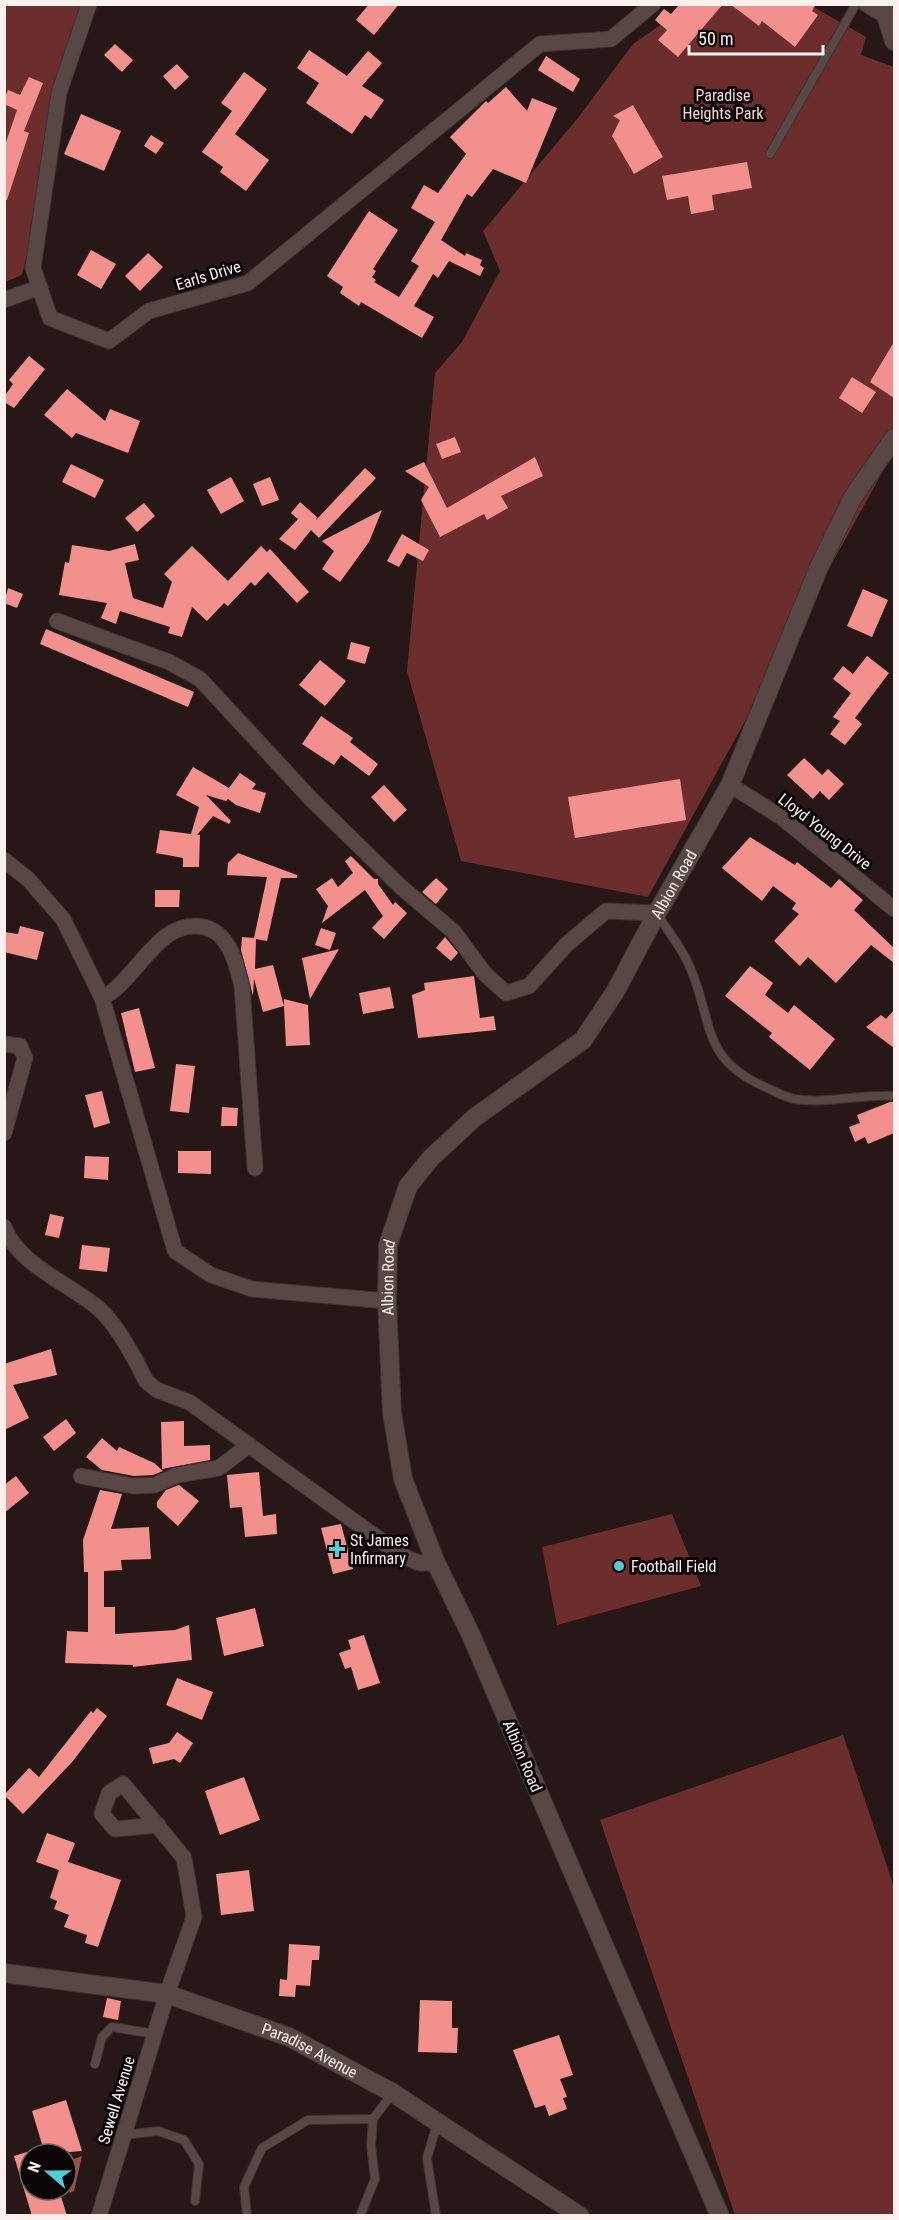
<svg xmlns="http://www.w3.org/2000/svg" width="899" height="2220" viewBox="0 0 899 2220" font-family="'Roboto Condensed',sans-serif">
<defs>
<pattern id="water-ripples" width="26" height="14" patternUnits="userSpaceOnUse" patternTransform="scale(1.5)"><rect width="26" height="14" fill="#a34b4a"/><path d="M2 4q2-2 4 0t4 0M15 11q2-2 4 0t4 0" fill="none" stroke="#b56e6d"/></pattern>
</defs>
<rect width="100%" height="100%" fill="#271817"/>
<g fill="#6c2e2d">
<path d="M5,5h81l-64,270 -17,7z"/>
<path d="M689,5h121l56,32 -5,18 33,12v384l-246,446 -187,-36 -54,-190 28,-298 27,-31 38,-71 -17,-40 95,-113 55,-74z"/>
<path d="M672,1514l29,72 -144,39 -15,-78z"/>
<path d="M843,1735l51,152v328h-159l-135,-395z"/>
</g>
<path fill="url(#water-ripples)" d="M82,2156l-8,35 -4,2 -4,-13v-18z"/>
<g fill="#f1908c">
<path d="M369,4h30l-25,31 -18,-15z"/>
<path d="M680,4h43l-45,53 -20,-17 9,-10 -12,-10 9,-11 7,5z"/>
<path d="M730,4h86l-4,7 6,4 -23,32 -33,-26 -3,5z"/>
<path d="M115,44l18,16 -11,12 -18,-17z"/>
<path d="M309,50l38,26 21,-25 14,12 -20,23 22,14 -13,19 -6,-4 -13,19 -46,-31 13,-20 -22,-15z"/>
<path d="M546,56l34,23 -7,13 -35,-22z"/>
<path d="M177,64l12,13 -14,13 -12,-14z"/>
<path d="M244,72l23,17 -32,45 34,26 -23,31 -26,-19 3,-5 -21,-15 30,-41 -11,-8z"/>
<path d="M29,77l14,6 -19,48 5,2 -22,67h-3v-52l13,-38 -13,-6v-4l4,-10 12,5z"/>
<path d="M506,87l21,24 5,-13 25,10 -31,75 -33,-14 -21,28 -5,-3 -26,46 24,16 1,-3 16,7 -2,5 4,3 -4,8 -31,-15 -11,17 -5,-4 -19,32 20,11 -12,21 -61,-36 -2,4 -19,-13 3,-6 -16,-11 42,-65 29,19 -25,39 3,2 -4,6 4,3 -2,2 25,15 20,-31 -8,-5 24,-39 -24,-14 13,-23 14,8 28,-39 -16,-17 36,-36 2,2z"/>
<path d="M633,105l30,52 -29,17 -22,-38 8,-16 -7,-4z"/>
<path d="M81,114l40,17 -17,40 -40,-17z"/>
<path d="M151,135l13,8 -8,11 -12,-8z"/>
<path d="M747,162l5,26 -40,7 2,15 -23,4 -3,-18 -21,4 -5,-24z"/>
<path d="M91,250l25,14 -15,25 -24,-14z"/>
<path d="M148,253l15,14 -23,24 -15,-15z"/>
<path d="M894,342v56l-24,-16z"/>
<path d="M29,356l16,13 -31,39 -10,-6v-5l9,-13 -4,-4z"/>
<path d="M852,377l24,15 -14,21 -23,-15z"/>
<path d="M67,389l38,32 5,-12 30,12 -12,32 -52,-20 -4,5 -28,-23z"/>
<path d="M455,437l6,15 -19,7 -6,-15z"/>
<path d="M535,457l8,19 -42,20 7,12 -21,12 -3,-6 -44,23 -19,-37 8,-13 -24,-16 19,-9 23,46z"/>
<path d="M71,464l33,16 -9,18 -33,-16z"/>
<path d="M365,468l11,10 -57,60 -8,-8 -16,20 -16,-11 19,-20 -7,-6 9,-11 17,15 -1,3z"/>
<path d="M231,477l13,24 -23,13 -14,-24z"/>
<path d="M270,477l9,23 -17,6 -9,-22z"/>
<path d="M144,503l11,13 -18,16 -12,-14z"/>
<path d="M382,510l-13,32 -29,40 -18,-13 12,-18 -12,-10z"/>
<path d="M402,534l27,16 -6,11 -16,-8 -8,14 -12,-6z"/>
<path d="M135,544l4,16 -14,3 8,35 30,10 9,-26 -8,-8 28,-28 36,35 33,-35 6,6 3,-3 39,43 -12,11 -29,-31 -13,14 -4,-4 -23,24 -4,-3 -17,18 -15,-14 -10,30 -14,-4 2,-6 -50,-16 -4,13 -15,-6 6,-15 -48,-8 6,-33 4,1 3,-18 37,6z"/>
<path d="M8,588l15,6 -6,14 -13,-5z"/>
<path d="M863,589l25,11 -16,37 -25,-11z"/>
<path d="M46,629l148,63 -6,15 -148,-63z"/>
<path d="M351,642l19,5 -5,17 -18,-5z"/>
<path d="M867,656l22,17 -34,45 7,6 -17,21 -15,-11 10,-13 -7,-4 18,-24 -18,-14 10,-13 10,8z"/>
<path d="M320,660l26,21 -21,25 -26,-21z"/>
<path d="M321,716l32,22 -3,4 28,22 -9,12 -28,-21 -7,10 -32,-21z"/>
<path d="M804,758l18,17 6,-6 16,15 -15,16 -9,-9 -7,8 -26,-24z"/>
<path d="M193,767l36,21 11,-15 16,11 -4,5 14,4 -6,20 -24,-8 -8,-6 -2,2 -20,-6 25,26 -2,3 -16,-8 -16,19h3l-1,32h-16v-9l-27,-5 4,-23 31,4 8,-27 -23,-12z"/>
<path d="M680,779l6,41 -111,18 -7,-41z"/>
<path d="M384,785l23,25 -13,12 -23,-25z"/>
<path d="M750,837l45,28 2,-3 34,26 8,-9 24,21 -9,10 40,38v15l-23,-18 -35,38 -28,-26 -8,9 -26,-25 25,-27 -7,-5 4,-6 -23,-17 -11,15 -40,-33z"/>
<path d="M238,853l59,22v3h-16l-14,63 -11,-2 -1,30 18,-4 11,41v-7l24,6 2,40 -24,1 -2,-40 -21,6 -9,-33 -1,17 -12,-46 1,-13 12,1 13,-61 -40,-2 1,-12z"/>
<path d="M351,856l23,23h4v5l15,21 2,-3 12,11 -23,26 -12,-11 11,-12 -18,-26 -43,33 6,-17 -12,-17 16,-11 6,9 15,-14 -8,-12z"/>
<path d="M436,878l12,11 -12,15 -14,-12z"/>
<path d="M155,890h25l-1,17h-24z"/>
<path d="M20,926l24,6 -7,28 -33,-8v-20l14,2z"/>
<path d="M321,928l15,5 -6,17 -15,-5z"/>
<path d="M445,937l13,16 -7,8 -15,-13z"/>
<path d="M339,949l-29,50 -8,-41z"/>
<path d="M750,966l23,17 -8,12 23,18 6,-8 41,34 -25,31 -41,-33 3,-4 -47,-37z"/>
<path d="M474,976l6,42 14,-2 2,14 -78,8 -6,-43 13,-5 -1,-7z"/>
<path d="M390,987l4,21 -31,6 -4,-21z"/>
<path d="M139,1008l16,60 -20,4 -14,-59z"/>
<path d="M894,1010v38l-28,-21 15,-12 5,4z"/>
<path d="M176,1064l19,2 -6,47 -19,-2z"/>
<path d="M102,1091l8,32 -16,5 -9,-33z"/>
<path d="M890,1102h4v31l-26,11 -3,-7 -10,5 -6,-15 11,-4 -3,-8z"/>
<path d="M222,1107l16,1 -1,18h-16z"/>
<path d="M178,1151h33v23l-33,-1z"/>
<path d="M85,1156l24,1 -1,23 -24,-2z"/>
<path d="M50,1214l14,3 -5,21 -14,-3z"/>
<path d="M82,1245l28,3 -3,24 -28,-3z"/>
<path d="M51,1349l6,26 -44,10 16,33 -25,12v-66z"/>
<path d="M66,1419l10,14 -22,18 -11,-14z"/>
<path d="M184,1421v25l26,-1v15l-48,9 -1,-47z"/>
<path d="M102,1438l15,13 2,-4 35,16 9,8 -10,4 -19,1 -32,-6 -16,-13z"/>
<path d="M259,1472l4,44 13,-2 1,20 -32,3 -3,-30 -12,1 -3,-33z"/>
<path d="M16,1476l13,17 -25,20v-28z"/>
<path d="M179,1485l20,16 -21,25 -21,-19v-5l9,-12z"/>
<path d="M100,1490l22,4 -11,35 38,-2 2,32 -30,1 1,10 -18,1v36h11v27l60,-4 14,-5 3,35 -59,7v-2l-68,-2 2,-32 21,1v-60h-4l-1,-32z"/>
<path d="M341,1524l12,45 -20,5 -12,-46z"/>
<path d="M255,1608l9,38 -40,10 -8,-38z"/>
<path d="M364,1635l16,48 -22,7 -7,-23 -6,2 -6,-16 12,-4 -3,-9z"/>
<path d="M177,1678l36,14 -11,28 -36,-15z"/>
<path d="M97,1708l10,8 -34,45 -50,53 -19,-19 25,-27 10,9 52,-66 2,2z"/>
<path d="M177,1732l16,11 -13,20 -6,-4 -21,5 -4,-16 20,-5z"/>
<path d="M244,1777l16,43 -40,15 -15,-44z"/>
<path d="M47,1833l28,10 -7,19 53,18 -23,67 -13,-4 2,-8 -23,-8 5,-12 -15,-6 3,-8 -7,-3 9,-28 -23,-8z"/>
<path d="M249,1870l5,41 -33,4 -5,-41z"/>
<path d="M289,1944l31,2 -1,14h-7l-2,26 -14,-1 -1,12 -16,-1 1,-17 7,1z"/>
<path d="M107,1998l14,3 -3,19 -15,-3z"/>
<path d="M420,2000l32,1v27h6l-1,25 -39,-1z"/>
<path d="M559,2035l14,40 -13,4 7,18 -4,1 4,11 -18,7 -4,-11 -10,3 -22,-58z"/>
<path d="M66,2100l16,51 -37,3 -13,-43z"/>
<path d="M30,2151v39h29l8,26h-35l-18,-60z"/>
</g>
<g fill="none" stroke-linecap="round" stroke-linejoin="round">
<g stroke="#3e3333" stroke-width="10">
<g id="service">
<path d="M770,154l86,-150"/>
<path d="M657,914c11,17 24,33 32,51 25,55 10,93 76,122 9,4 20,10 29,12 34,5 67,-5 100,-3"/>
<path d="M95,2064l7,-27 10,-10 43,7"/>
<path d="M125,2135l33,-4 26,9 15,24 -4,37"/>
<path d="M247,2216l-3,-29 18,-39 46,-28 65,-1"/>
<path d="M360,2216l15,-37 -4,-33 2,-27 19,-25"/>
<path d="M436,2216l-9,-58 10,-34"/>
</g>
</g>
<g stroke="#3e3333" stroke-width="17">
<g id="minor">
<path d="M89,4l-30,89 -26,175 17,50 59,23 40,-30 99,-28 292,-239 71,-5 42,-35"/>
<path d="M866,4l20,12"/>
<path d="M4,300l36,-13"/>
<path d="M57,621l112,41 31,17 112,121 89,87 53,45 31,42 21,19 23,-7 37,-41 40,-34 51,2"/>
<path d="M730,785l51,32 113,92"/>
<path d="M4,860l24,19 35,40 39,79 73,253 36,24 41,14 135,12"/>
<path d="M102,998c35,-17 56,-81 102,-71 26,6 32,37 38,59l13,182"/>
<path d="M4,1044l16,2 5,12 -21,75"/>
<path d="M4,1227c15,38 64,56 94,81 18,15 38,52 48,73l11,9 32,12 212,153 18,8h17"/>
<path d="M81,1476l52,10 22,-1 22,-10 42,-7 30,-23"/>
<path d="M99,2216l68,-222 27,-77 -10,-59 -61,-74 -14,9 -7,21 13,15 43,-4"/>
</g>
</g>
<g stroke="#3e3333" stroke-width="20">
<g id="tertiary">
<path d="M891,4l-5,12 8,25"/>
<path id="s1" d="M4,1973l163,21 122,43 104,56 187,123"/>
<path id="s2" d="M720,2216l-249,-581 -35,-72 -33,-84 -11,-66 -5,-112 1,-56 20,-59 23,-28 43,-40 109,-78 32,-48 42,-79 73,-128 89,-218 34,-70 41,-59"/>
</g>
</g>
<use href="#service" stroke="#594746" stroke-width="8"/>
<use href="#minor" stroke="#594746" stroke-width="15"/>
<use href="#tertiary" stroke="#594746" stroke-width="18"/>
</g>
<g fill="#52ccd6" stroke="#0b0505" stroke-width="2">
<path d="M334 1540h6v6h6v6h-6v6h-6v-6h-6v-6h6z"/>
<circle cx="619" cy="1566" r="6"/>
</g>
<g text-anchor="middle" stroke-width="6" stroke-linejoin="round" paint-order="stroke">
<g font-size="16" fill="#f3d8d6" stroke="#0b0505">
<text x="723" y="101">Paradise<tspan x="723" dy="18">Heights Park</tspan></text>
</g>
<g font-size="16" fill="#fcf0ef" stroke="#0b0505">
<text transform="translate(208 275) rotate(-17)" y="6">Earls Drive</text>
<text transform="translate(825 831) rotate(38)" y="6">Lloyd Young Drive</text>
<text dy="6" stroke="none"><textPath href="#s2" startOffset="1509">Albion Road</textPath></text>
<text dy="6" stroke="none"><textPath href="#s2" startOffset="1005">Albion Road</textPath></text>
<text transform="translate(523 1756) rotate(67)" y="6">Albion Road</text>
<text dy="6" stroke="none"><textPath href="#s1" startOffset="318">Paradise Avenue</textPath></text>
<text transform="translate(116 2100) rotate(-73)" y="6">Sewell Avenue</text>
</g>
<g font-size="16" fill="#fcf0ef" stroke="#0b0505" text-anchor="start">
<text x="350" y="1546">St James<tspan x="350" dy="18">Infirmary</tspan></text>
<text x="631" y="1572">Football Field</text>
</g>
</g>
<rect width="899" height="2220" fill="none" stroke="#fcf0ef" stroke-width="12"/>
<g transform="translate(48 2172) rotate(290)"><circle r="28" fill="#0b0505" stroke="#6b6363" stroke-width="1.5"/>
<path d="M0-4.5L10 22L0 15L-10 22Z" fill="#52ccd6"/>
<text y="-9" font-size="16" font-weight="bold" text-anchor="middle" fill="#fcf0ef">N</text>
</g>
<path d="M689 45v9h134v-9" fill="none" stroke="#fcf0ef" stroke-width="3"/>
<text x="698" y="45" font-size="18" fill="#fcf0ef" stroke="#0b0505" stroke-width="4.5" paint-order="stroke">50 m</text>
</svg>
